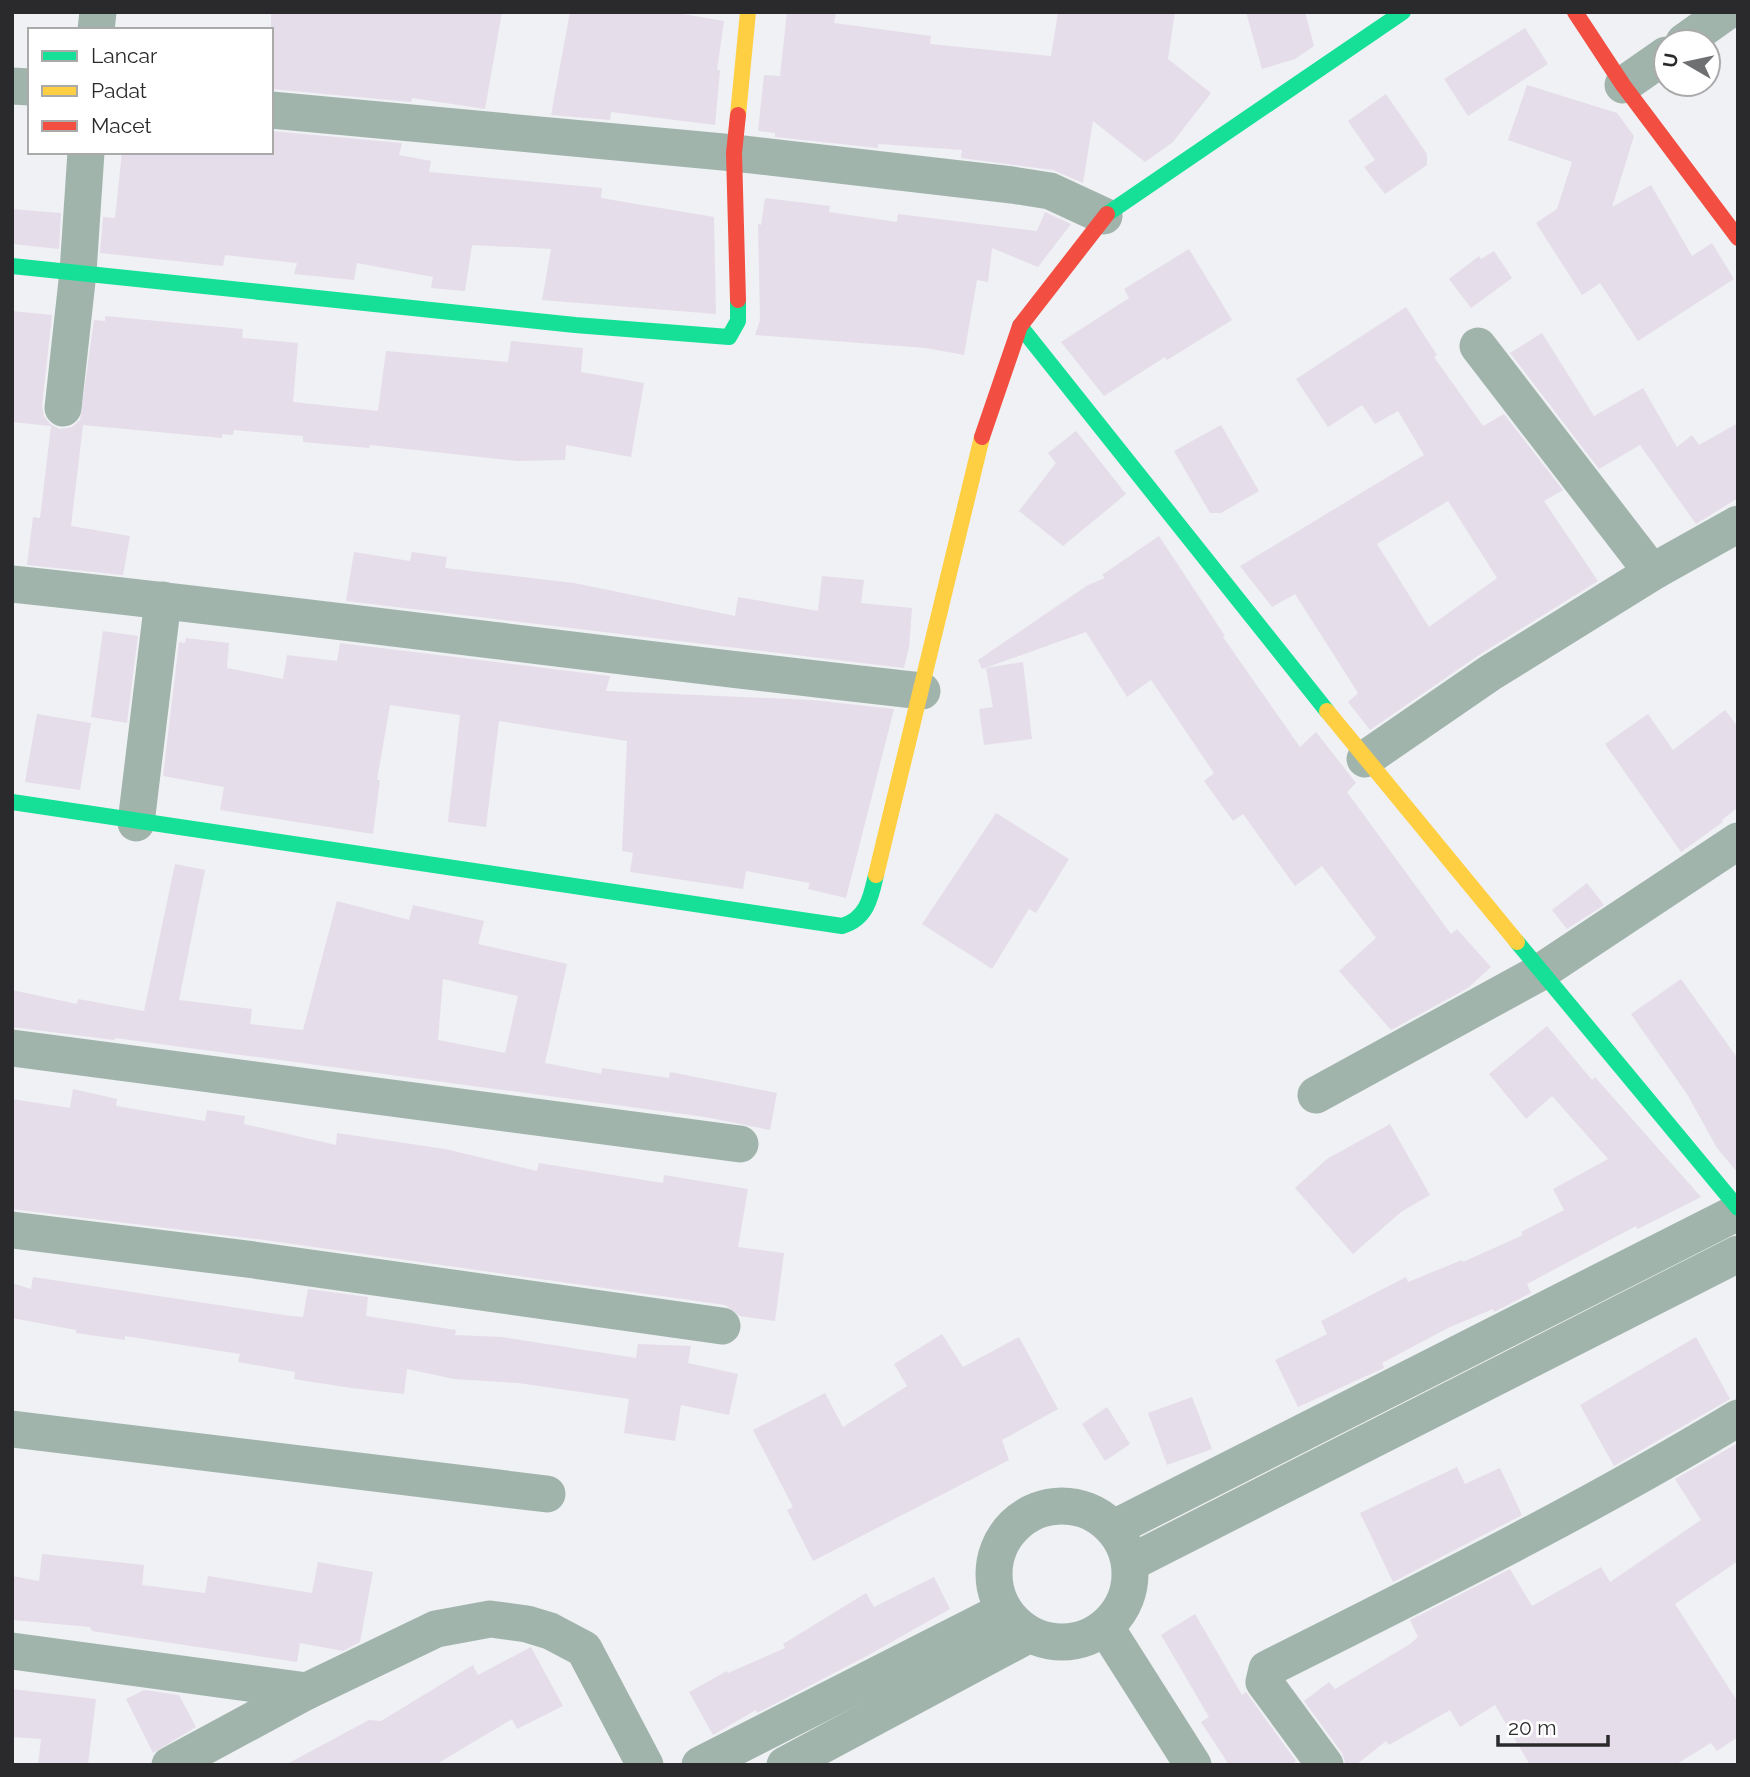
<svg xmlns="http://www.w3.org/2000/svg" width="1750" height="1777" viewBox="0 0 1750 1777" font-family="Raleway,sans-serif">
<rect width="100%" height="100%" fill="#eff1f4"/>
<g fill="#e6ddea" fill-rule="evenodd">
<path d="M271,12h231l-17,97 -73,-11 -1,4 -140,-13z"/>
<path d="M570,12h101l53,9 -7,49h3l-5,55 -104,-13 -1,8 -59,-5z"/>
<path d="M787,12h49l-2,11 97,13 -1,8 121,12 7,-44h117l-7,47 43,34 -38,49 -28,20 -52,-41 -10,62 -30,-13 -92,-12 1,-8 -84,-6v4l-103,-11v-4l-17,-2 6,-56 16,1z"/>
<path d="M1246,12h59l9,34 -19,13 -33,10z"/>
<path d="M1525,28l23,36 -80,52 -24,-37z"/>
<path d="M1527,85l90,28 17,23 -22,71 39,-22 41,71 20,-13 22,36 -96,62 -38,-58 -18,12 -46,-72 21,-14 15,-47 -64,-22z"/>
<path d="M1386,94l41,60v11l-42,29 -21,-27 11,-7 -27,-39z"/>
<path d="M271,131l131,12 -3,12 32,6 -2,11 173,16 -1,10 113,19 2,97 -174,-14 9,-51 -79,-4 -7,46 -34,-3 2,-11 -76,-14 -3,17 -60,-6 3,-11 -72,-8 -2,11 -123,-13 3,-36 12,1 7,-66h149z"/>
<path d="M765,198l65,8 -1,6 68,10 1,-8 139,17 8,-19 26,12 -33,43 -46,-19 -4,34 -11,-2 -13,75 -38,-7 -171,-13 5,-15 -2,-96 3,1z"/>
<path d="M12,209l49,4 -2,36 -47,-5z"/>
<path d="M1189,249l43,71 -65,40 -2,-3 -61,39 -43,-54 68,-44 -5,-9z"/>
<path d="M1494,251l18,27 -41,30 -22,-29 30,-23 2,3z"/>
<path d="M1406,307l31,48 -3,2 49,69 21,-12 59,76 -19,11 54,80 -119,74 -109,75 -22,-28 10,-9 -63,-99 -23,13 -32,-41 184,-111 -26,-44 -23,13 -13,-19 -34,22 -32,-48zM1448,501l49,77 -68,49 -52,-83z"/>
<path d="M12,311l40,4 -10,91 2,10 6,8 10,5 12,-2 8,-7 14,-100 11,1v-5l138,13 -1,9 56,5 -5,59 85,9 8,-60 122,11 3,-21 72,7 -2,24 63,11 -13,74 -65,-12 -1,15 -48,1 -147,-16 -1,3 -66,-6v-6l-69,-6 -1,5 -11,-1v4l-139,-13 -12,101 59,10 -7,39 -96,-10 6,-48 7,1 11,-92 -39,-4z"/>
<path d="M1542,333l52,83 49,-28 34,59 15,-12 7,10 39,-22v75l-42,26 -56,-79 -41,24 -89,-116z"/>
<path d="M1221,425l38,66 -38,22h-11l-36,-62z"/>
<path d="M1076,431l50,63 -63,52 -44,-35 37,-48 -8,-10z"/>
<path d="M1159,536l66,100 -2,1 77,110 16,-15 40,51 -9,9 104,142 6,-5 34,38 -23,21 -77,42 -52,-59 37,-33 -54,-72 -27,20 -52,-72 -10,7 -29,-40 10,-8 -63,-93 -24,17 -41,-65 -104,37 -4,-9 110,-75 17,-7 -3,-3z"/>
<path d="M354,552l56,9 2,-9 35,5 -2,11 129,15 161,33 3,-19 80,14 4,-35 42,4 -3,23 51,5 -3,39 -5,21 -558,-67z"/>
<path d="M103,631l35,5 -11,87 -36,-6z"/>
<path d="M186,638l43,5 -2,25 56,11 4,-24 50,6 3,-18 270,33 -4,15 206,9 82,9 -48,189 -38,-9 2,-6 -64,-12 -3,18 -113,-17 3,-19 -11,-2 5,-110 -128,-20 -13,106 -38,-5 12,-107 -70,-10 -13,75h3l-7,54 -153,-24 4,-23 -61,-11 16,-134 6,1z"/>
<path d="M1023,662l9,77 -48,6 -5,-36 14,-2 -7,-39z"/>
<path d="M1725,710l13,17v80l-16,13 1,2 -42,30 -76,-108 43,-30 25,36z"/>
<path d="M37,714l54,9 -11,67 -55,-8z"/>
<path d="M996,813l73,46 -33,54 -7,-4 -37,60 -70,-45z"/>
<path d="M175,864l30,6 -26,130 73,9 -2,15 53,6 34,-129 72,19 4,-15 71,16 -6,23 89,20 -22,99 56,11 1,-6 67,10 1,-6 107,21 -7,37 -65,-13 -590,-79 -1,2 -102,-13v-37l65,14 1,-5 66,12zM443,979l75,17 -13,57 -67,-13z"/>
<path d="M1587,883l17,22 -37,24 -15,-19z"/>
<path d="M1681,979l57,80v114l-21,-25 -30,-54 -56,-80z"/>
<path d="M1547,1026l45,54 3,-3 106,120 -63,32 -2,-3 -109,58 4,9 -37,19 -1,-3 -45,19 -66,35 2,5 -86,39 -23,-47 52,-26 -6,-13 85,-44 2,5 54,-22 1,2 60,-27 -2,-3 43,-22 -11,-21 55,-30 -56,-63 -26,23 -37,-45z"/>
<path d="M73,1089l44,10 -1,7 89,15 2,-11 38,6 -1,8 92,21 1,-12 108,16 92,22 2,-8 124,20 1,-8 84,14 -10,58 46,6 -9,68 -35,-5 -15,-11 -468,-66 -245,-30v-110l58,9z"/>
<path d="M1390,1124l40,71 -29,17 -48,42 -58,-66 32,-29z"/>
<path d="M33,1277l258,39 12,1 5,-28 60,8 -2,19 90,14 -1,5 47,2 134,21 2,-14 53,2 -3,17 50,11 -9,41 -48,-10 -6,36 -51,-8 5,-34 -111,-16 -64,-4 -47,-10 -3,25 -53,-6 -57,-9 1,-7 -57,-10 2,-8 -115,-18v4l-49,-7v-3l-64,-12v-35l19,6z"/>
<path d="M942,1334l21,33 56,-30 39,72 -56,31 7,20 -196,101 -26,-51 6,-3 -40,-77 72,-37 18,34 64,-41 -13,-22z"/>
<path d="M1696,1337l34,62 -116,67 -34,-61z"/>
<path d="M1192,1397l20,52 -45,16 -19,-52z"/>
<path d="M1107,1407l23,37 -25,17 -23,-37z"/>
<path d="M1738,1443v118l-63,43 63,98v35l-21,14 -6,-8 -36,22h-145l-35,-60 -35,22 -10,-17 -61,35 -3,-4 -30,24h-10l-4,-12 -38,-52 25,-19 6,7 75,-45 8,-7 -8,-17 100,-51 22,37 69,-39 9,15 91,-62 -26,-41z"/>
<path d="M1457,1467l8,17 35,-16 22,47 -129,67 -33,-69z"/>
<path d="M42,1554l102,11 -2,20 63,8 3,-17 104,17 6,-31 55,10 -13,70 -17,9 -43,-8 -3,19 -205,-31 -2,-4 -78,-7v-44l27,5z"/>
<path d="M934,1577l16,32 -85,48 -108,56 -1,-3 -43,25 -24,-43 38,-21 1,2 57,-25 -2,-4 83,-51 8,14z"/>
<path d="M1195,1614l47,81 4,-3 50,69 -5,4h-62l-28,-43 8,-5 -48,-82z"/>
<path d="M531,1647l32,59 -46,23 -5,-10 -77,46h-150l84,-45 12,1 92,-56 5,10z"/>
<path d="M12,1689l84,10 -8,66h-50l3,-26 -29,-2z"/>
<path d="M144,1690l35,5 17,32 -43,26 -27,-54z"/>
</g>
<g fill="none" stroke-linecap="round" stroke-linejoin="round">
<g stroke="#a1b4ac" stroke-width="37">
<path d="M96,30l2,-18"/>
<path d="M1684,42l42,-30"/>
<path d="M1623,85l43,-30"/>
<path d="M12,86l18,1"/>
<path d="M271,110l463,43 278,32 38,6 54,25"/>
<path d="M1478,346l167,217 11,7 82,-46"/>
<path d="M63,408l15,-136 8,-120"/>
<path d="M12,584c304,32 607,74 910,107"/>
<path d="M1365,759l125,-86 166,-103"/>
<path d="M136,823l27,-223"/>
<path d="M12,1048l728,96"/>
<path d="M1316,1095l223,-122 199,-132"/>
<path d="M12,1230l242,30 468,66"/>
<path d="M12,1429l535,65"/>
<circle cx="1062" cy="1574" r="68"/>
<path d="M1114,1528l624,-316"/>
<path d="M1130,1563l608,-309"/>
<path d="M1106,1628l87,137"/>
<path d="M12,1651l295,40"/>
<path d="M170,1765l137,-74 129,-62 54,-10 37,5 23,7 34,18 61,116"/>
<path d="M700,1765l303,-154"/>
<path d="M785,1765l243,-130"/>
<path d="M1325,1765l-61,-83 3,-13c159,-80 319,-159 471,-251"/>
</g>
<g stroke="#16e098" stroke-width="16">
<path d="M1107,214l296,-202"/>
<path d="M12,266l563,59 154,12 9,-16v-21"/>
<path d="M1020,326l307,385"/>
<path d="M12,802l830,124c25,-7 29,-29 34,-51"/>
<path d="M1517,942l221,266"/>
</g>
<g stroke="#ffcf43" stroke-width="16">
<path d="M738,115l10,-103"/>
<path d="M1327,711l190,231"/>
<path d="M876,875l106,-438"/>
</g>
<g stroke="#f24e42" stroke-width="16">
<path d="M1575,12l48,73 115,153"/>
<path d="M738,300l-4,-147 4,-38"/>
<path d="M982,437l38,-111 87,-112"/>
</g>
</g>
<rect width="1750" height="1777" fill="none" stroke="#2a2a2c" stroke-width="28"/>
<rect x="28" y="28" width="245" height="126" fill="#ffffff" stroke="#aaaaab" stroke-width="2"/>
<rect x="42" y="51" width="35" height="10" fill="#16e098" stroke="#aaaaab" stroke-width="2"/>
<text x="91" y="63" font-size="21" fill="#2a2a2c">Lancar</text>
<rect x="42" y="86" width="35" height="10" fill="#ffcf43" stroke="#aaaaab" stroke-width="2"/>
<text x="91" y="98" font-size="21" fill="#2a2a2c">Padat</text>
<rect x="42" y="121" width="35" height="10" fill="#f24e42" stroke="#aaaaab" stroke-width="2"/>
<text x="91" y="133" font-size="21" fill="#2a2a2c">Macet</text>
<g transform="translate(1687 63) rotate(279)"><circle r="33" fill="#ffffff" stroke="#aaaaab" stroke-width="2"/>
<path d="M0-5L12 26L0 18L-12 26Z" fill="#6f7072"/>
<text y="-10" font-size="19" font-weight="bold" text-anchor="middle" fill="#2a2a2c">U</text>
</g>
<path d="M1498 1735v10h110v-10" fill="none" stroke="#2a2a2c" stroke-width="3.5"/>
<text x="1508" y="1735" font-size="21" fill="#2a2a2c" stroke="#ffffff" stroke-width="5" paint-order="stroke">20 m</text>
</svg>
